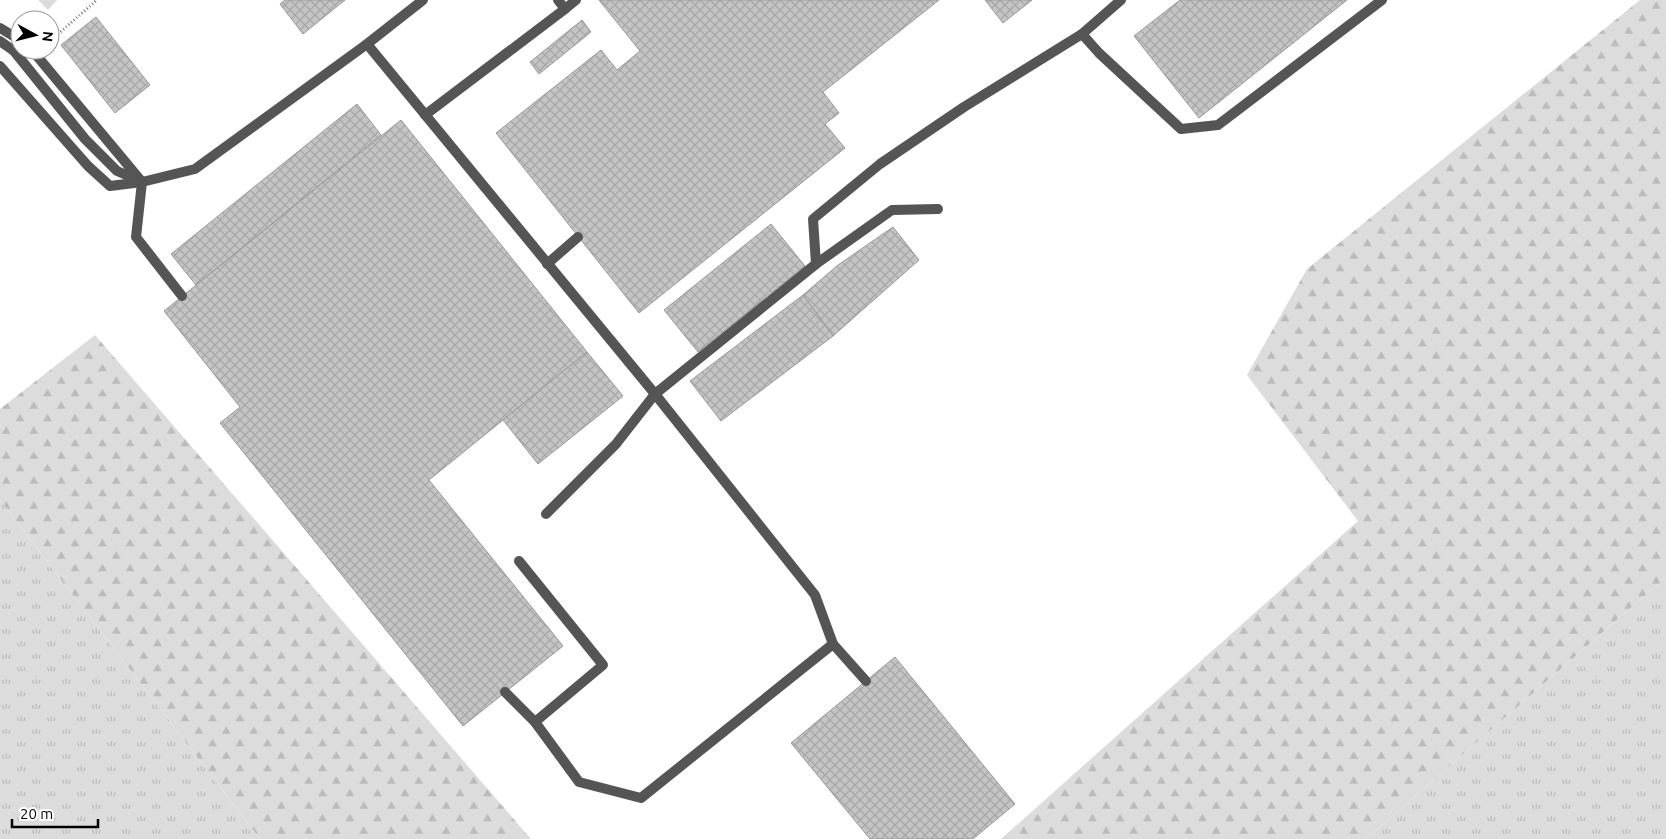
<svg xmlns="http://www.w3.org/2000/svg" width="1666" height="839" viewBox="0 0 1666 839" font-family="Ubuntu,sans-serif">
<defs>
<pattern id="grass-tufts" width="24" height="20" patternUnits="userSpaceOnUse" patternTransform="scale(1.25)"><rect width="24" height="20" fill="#dcdcdc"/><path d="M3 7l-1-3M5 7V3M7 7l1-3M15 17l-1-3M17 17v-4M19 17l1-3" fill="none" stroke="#bbb"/></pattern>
<pattern id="forest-firs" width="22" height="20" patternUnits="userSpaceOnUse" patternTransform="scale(1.25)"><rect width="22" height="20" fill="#dcdcdc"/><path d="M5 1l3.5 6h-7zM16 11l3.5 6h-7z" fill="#bbb"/></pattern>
<pattern id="building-cross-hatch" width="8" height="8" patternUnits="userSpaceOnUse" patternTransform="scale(1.25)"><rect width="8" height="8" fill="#c4c4c4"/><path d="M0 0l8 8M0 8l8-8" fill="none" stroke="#a7a7a7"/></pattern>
</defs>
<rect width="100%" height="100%" fill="#fff"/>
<g fill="url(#grass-tufts)">
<path d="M0,500l260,339h-260z"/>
<path d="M1666,577v262h-300z"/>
</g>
<g fill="url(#forest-firs)">
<path d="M38,0h19l-9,10z"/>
<path d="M1640,0h26v577l-300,262h-365l357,-318 -111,-146 60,-106z"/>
<path d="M95,335l436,504h-271l-260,-339v-91z"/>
</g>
<g fill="url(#building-cross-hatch)" stroke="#999">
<path d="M285,0h60l-42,34 -23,-30z"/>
<path d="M599,0h340l-116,92 16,21 -14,11 20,24 -206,165 -143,-180 105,-83 16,20 23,-19z"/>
<path d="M985,0h47l-29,23z"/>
<path d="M1180,0h167l-148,118 -65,-82z"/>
<path d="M96,17l54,68 -35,28 -54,-68z"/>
<path d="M582,20l9,12 -52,42 -9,-12z"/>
<path d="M357,104l24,31 -185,150 -25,-31z"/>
<path d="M401,120l186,232 -158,128 134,166 -100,80 -243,-303 20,-16 -76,-96z"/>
<path d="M771,224l34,42 -107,86 -34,-42z"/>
<path d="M893,227l26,33 -86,76 -30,-41 35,-30z"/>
<path d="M803,295l30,41 -112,85 -31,-40z"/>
<path d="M587,352l36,44 -85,68 -35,-44z"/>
<path d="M895,657l120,147 -42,35h-103l-79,-96z"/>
</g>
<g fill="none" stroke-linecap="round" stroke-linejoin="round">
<path stroke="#777" stroke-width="3" stroke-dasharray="1 2.5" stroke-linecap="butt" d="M50,41l47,-41"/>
<g stroke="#555" stroke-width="10">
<path d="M1121,0l-39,34 17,19 82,76 37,-4 164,-125"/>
<path d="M565,9l11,-9"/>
<path d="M0,28l20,12"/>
<path d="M0,41l14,10 71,88 32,32 21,9"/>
<path d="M367,44l288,350 160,201 18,49 -192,154 -62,-16 -44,-60 -30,-30"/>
<path d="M32,50l110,132 -6,55 46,59"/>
<path d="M0,66l88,100 22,20 32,-4 53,-13 172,-125 56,-44"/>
<path d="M425,115l140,-106 -7,-9"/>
<path d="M547,264l31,-27"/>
<path d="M816,264l-3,-45 67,-55 84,-57 118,-73"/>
<path d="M546,514l70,-70 39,-50 161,-130 76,-54 46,-1"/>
<path d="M519,561l84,104 -68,57"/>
<path d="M833,644l33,37"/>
</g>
</g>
<g transform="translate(35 35) rotate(97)"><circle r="24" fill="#ffffff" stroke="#999999"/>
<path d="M0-4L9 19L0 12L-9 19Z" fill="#000000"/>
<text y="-8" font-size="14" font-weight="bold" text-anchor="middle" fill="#000000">N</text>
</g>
<path d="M12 819v8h86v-8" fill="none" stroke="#000000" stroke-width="2.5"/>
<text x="20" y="819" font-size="15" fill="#000000" stroke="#ffffff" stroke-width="4" paint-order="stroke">20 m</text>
</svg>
